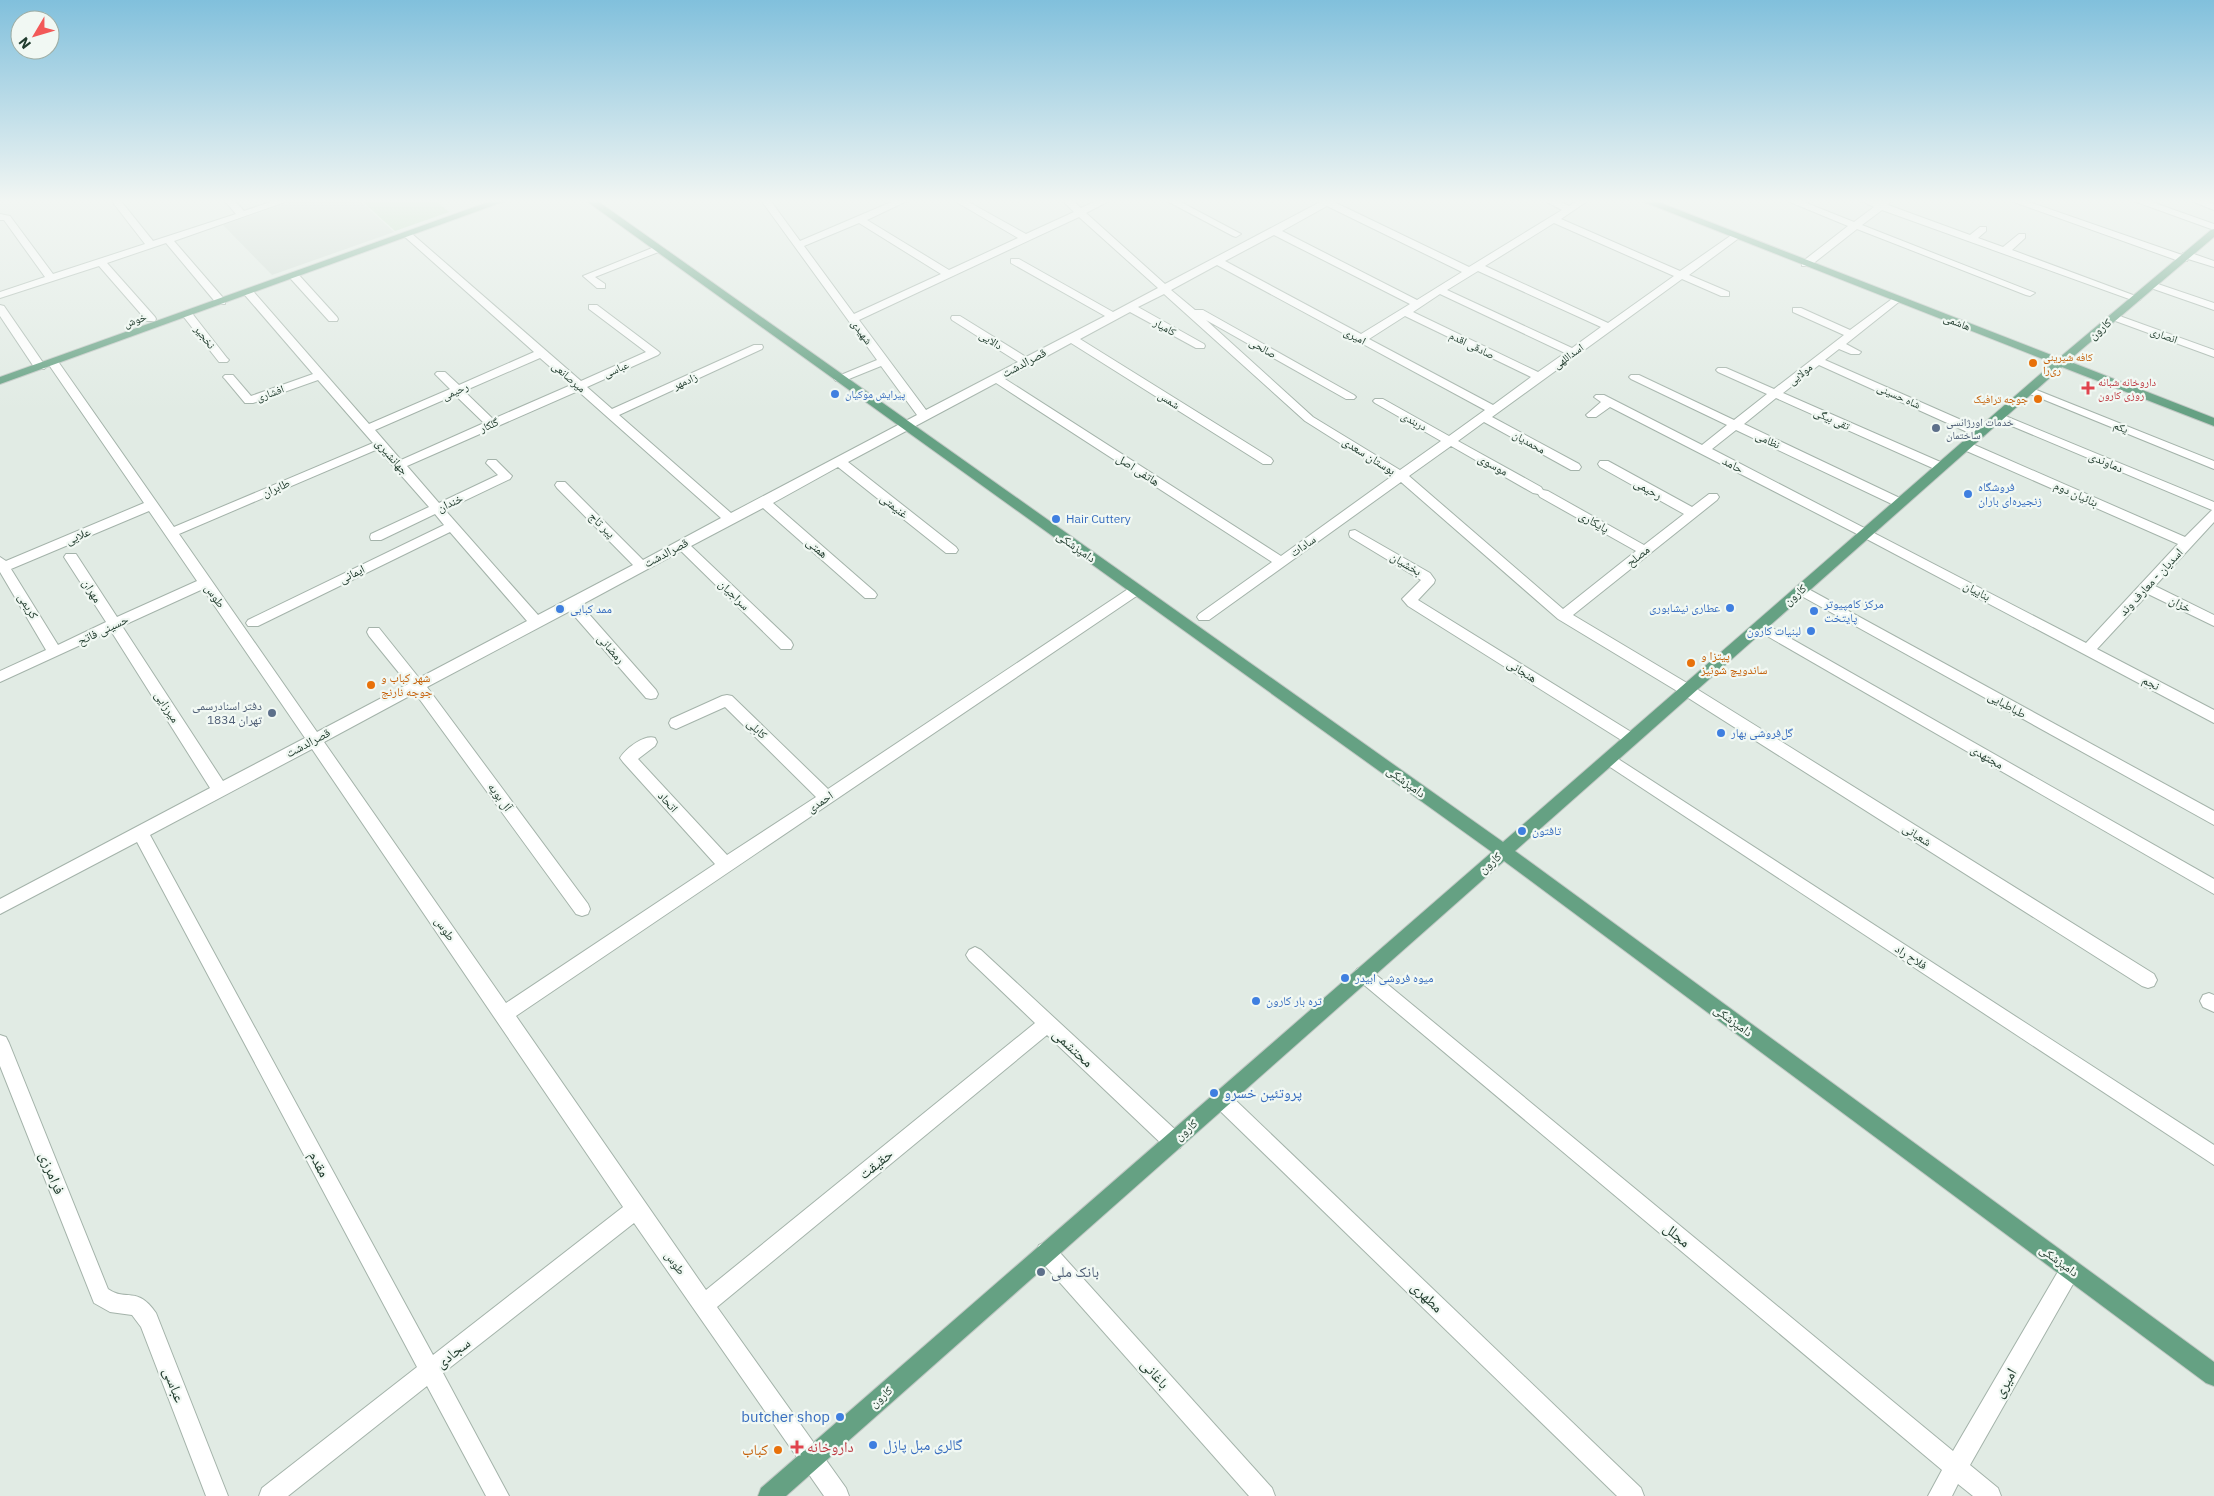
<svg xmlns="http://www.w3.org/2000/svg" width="2214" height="1496" viewBox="0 0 2214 1496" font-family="'IBM Plex Sans','Noto Naskh Arabic',sans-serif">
<rect width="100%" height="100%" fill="#e1ebe4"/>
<path fill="#cfdbd3" d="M297,200h62l35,32 -122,43 -49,-50z"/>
<path fill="#b9ddba" d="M368,200h67l14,12 -54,19 -32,-29z"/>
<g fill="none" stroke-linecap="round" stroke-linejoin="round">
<g stroke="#a4b3aa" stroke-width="2">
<g id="minor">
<path d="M111,200h9l33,41 83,-27 -12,-14h10l10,11 32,-11h15l-117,41 51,59v4h-8l-51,-61 -59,20 48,54 1,2 -1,2h-8l-48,-55 -99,32v-6l45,-15 -41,-57h-4v-6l10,2 43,58 92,-30z"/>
<path d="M761,200h9l30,41 96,-41h13l-42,20 82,50 69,-32 -65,-38h12l61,34 48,-22 -12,-12h10l9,8 17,-8h13l-25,13 79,71 159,-84h12l-2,2 135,65 93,-57 -19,-10h13l13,6 9,-6h11l-28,19 119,52 53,-37h6v4l-50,37 40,17v4h-8l-39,-17 -190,138 87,47 2,3 -2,3h-8l-87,-48 -26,19 83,46 2,3 5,1 96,54 40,-31 -84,-47 -2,-3 2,-3h8l84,46 17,-13h8l2,3 -2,3 -144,115 119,71 462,288 3,6 -3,6 -6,2 -6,-2 -460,-292 -124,-75 -157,-137 -192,138h-10l-2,-3 2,-3 73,-52 -276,-179 -148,79 108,85 2,3 -2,3h-10l-108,-86 -65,36 102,89 2,3 -2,3h-10l-102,-90 -72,38 100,95 2,4 -2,4h-10l-100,-98 -100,54 75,85 2,4 -2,4 -5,1 -5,-1 -76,-87 -143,76 161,217 2,5 -2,5 -6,2 -6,-2 -161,-221 -91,49 182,261 209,-139 -92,-102 -3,-4c6,-10 25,-24 35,-20l2,4 -2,4 -17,13 89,96 89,-58 -91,-90 -49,22 -5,-2 -2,-4 2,-4 51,-23 5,-1 5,1 96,93 303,-202h10l2,3 -2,3 -625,423 190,274 329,-267 -66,-63 -3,-5 3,-5 6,-3 6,3 199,184 2,7 -2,7 -7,2 -7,-2 -119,-113 -330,272 129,181 3,8h-25l-190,-273 -191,150 66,123h-23l-59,-110 -139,110h-29l3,-8 155,-121 -280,-525 -137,72v-15l210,-111 -99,-157 -111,51v-11l46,-21 -46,-78v-15l6,4 138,-58 -97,-141 2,-2h8l117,167 199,-84 -55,-63 -65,23h-8l-20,-24 -2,-2 2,-2h8l18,21 62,-22 -69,-80v-4h8l117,134 81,-35 -15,-15 2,-2h8l14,13 75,-33 -129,-115 -2,-2 5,-3 3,1 170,148 65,-29 -57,-43v-4h8l61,46 2,2 -2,2 -71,32 25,22 142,-64h8l1,2 -1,2 -143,66 112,98 186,-98 -36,-49 -37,15h-8l-2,-2 2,-2 41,-17zM1327,206l135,66 -45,28 -135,-69zM1079,217l79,71 -45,24 -94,-53h-8v4l94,53 -79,41 -66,-41h-8l-1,2 1,2 66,42 -92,48 -67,-90zM859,223l82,51 -87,40 -50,-68zM1554,223l120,53 -66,47 -123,-57zM1274,235l136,69 -49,30 -136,-73zM1217,265l268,145 -36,26 -66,-37h-8l-2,2 2,2 66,38 -41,29 -87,-53 -107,-97 140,79h8l2,-2 -2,-2 -151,-85h-8l-24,-20zM1478,271l123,56 -29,21 -125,-58zM1164,294l141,127 87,55 -111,80 -276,-177 66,-36 192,121h8l2,-3 -2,-3 -191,-119 50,-27 66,36h8l1,-2 -1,-2 -66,-37zM1440,294l125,59 -27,19 -125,-60zM1405,316l126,61 -38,28 -124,-66zM540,358l31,27 -78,34 -29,-28zM578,391l143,127 -78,42 -78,-78h-8l-2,3 2,3 76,77 -95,50 -93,-105 65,-31 2,-3 -16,-16h-8l-2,3 12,12 -59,28 -32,-37zM455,395l29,28 -83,37 -26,-30zM1451,446l82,47 5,1 2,3 96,54 -73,58 -154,-133zM378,449l51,58 -58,27 -1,3 1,3h10l54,-26 9,11 -196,95 -2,3 2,3h10l192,-94 77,89 -108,57 -40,-50h-10l-2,4 2,4 39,48 -91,48 -138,-198zM149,511l48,70 -80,36 -41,-63h-10l-2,3 42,65 -48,23 -47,-76zM203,589l102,149 -82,43 -101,-155zM312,749l311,458 -190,148 -283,-520z"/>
<path d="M1165,200h12l64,34 -5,3 -3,-1z"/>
<path d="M1785,200h14l55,22 20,-15 -14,-7 19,2 12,-2 -3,5 82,30 10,-8h6v4l-8,7 25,9 16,-13h6v4l-13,12 129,48 -1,2h-8l-250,-90 -20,15 173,68 -5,3 -4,-1 -169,-66 -47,37h-8v-4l46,-36z"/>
<path d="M2008,200h15l159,55 1,-2h8l23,8v6l-26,-8 -1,2h-8z"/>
<path d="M2131,200h15l68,24v6z"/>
<path d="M2189,200h15l10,4v6z"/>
<path d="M657,246l4,1v4l-66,26 10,7v4h-8l-14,-12z"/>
<path d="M294,273l4,1 39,43 1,2 -1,2h-8l-39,-43 -1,-2z"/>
<path d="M2152,282l62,21v7l-66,-23 -1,-2z"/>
<path d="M1896,296l5,3 -1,2 -54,43 15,8 -2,2h-8l-12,-5 -14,11 159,70 2,3 -2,3h-8l-157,-71 -36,28 162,71 2,3 -2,3h-8l-161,-72 -32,26 160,76 2,3 -2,3h-8l-160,-76 -24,19 374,194 92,-99 -216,-95 -2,-3 2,-3h8l215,94 27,-27 -217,-91 -2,-2 6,-4 4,2 211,87v20l-59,64 59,29v11l-66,-32 -51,55 117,61v13l-353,-187 -251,-129 -14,10h-8l-2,-2 15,-13 -7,-5 2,-2h8l98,50 25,-20 -96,-46 -2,-2 2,-2h8l95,45 33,-26 -49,-22 -2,-2 2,-2h8l48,21 70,-54 -51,-23v-4h8l49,22z"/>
<path d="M0,305l4,1 42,61 -2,2h-8l-2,-2 -34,-51z"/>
<path d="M187,311l4,1 36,46 2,2 -2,2h-8l-36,-46 -1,-2 1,-2z"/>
<path d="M2114,314l100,36v7l-104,-38 -1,-2 1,-2z"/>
<path d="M2029,387l185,74v8l-189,-77 -2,-2 2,-2z"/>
<path d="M1355,530l75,43 5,7 -1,3 -16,17 218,135 2,4 -2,4 -5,2 -5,-2 -218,-137 -6,-7 19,-19 -71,-43 -1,-3 1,-3z"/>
<path d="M1801,585l413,226v14l-418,-232 -2,-3 2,-3z"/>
<path d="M1760,621l454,258v15l-459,-265 -2,-3 2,-3z"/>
<path d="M1609,753l605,392v20l-610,-402 -3,-4 3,-4z"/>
<path d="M1363,966l6,3 584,482 110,-188 7,-3 7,3 3,7 -3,7 -107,188 28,23 3,8h-28l-15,-12 -6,12h-24l14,-26 -585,-491 -3,-5 3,-5z"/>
<path d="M2209,993l5,2v17l-11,-5 -3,-6 3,-6z"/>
<path d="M0,1035l6,2 3,6 99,246c18,13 29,-4 48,24l72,183h-22l-65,-169 -9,-12 -22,-3 -16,-9 -94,-237z"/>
<path d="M1221,1090l7,3 413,395 3,8h-27l-403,-391 -2,-6 2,-6z"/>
<path d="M1046,1242l7,3 219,243 3,8h-26l-210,-237 -3,-7 3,-7z"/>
</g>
</g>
<g stroke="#c1c8c4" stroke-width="2">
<g id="major">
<path d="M494,200h14l-508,184v-7z"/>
<path d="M585,200h11l907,642 550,-479 -414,-163h14l406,158 152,-128 3,-1v8l-146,124 146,57v8l-152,-59 -547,484 699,511v24l-8,-3 -702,-522 -718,635h-28l3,-8 731,-636z"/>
</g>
</g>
<use href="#minor" fill="#fff" fill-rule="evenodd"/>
<use href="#major" fill="#65a183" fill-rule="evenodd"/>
</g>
<linearGradient id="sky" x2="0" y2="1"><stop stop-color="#81c0dc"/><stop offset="0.49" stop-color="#f2f6f3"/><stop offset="1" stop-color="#f2f6f3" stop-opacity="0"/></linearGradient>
<rect width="2214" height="410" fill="url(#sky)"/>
<g fill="#e8710a" stroke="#f1f8f3" stroke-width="2">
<circle cx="2033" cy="363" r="5"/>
<circle cx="2038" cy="399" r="5"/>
<circle cx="1691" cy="663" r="5"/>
<circle cx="371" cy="685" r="5"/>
<circle cx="778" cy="1450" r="5"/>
</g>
<g fill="#e0444e" stroke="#f1f8f3" stroke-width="2">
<path d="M2085.5 380.5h5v5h5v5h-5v5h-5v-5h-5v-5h5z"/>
<path d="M794.5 1439.5h5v5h5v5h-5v5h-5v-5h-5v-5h5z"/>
</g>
<g fill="#3f7fe0" stroke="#f1f8f3" stroke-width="2">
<circle cx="835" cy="394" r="5"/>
<circle cx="1968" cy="494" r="5"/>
<circle cx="1056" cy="519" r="5"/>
<circle cx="1730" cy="608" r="5"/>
<circle cx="560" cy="609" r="5"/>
<circle cx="1814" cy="611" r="5"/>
<circle cx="1811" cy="631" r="5"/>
<circle cx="1721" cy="733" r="5"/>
<circle cx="1522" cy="831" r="5"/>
<circle cx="1345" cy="978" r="5"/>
<circle cx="1256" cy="1001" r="5"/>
<circle cx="1214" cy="1093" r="5"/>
<circle cx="840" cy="1417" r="5"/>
<circle cx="873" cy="1445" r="5"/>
</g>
<g fill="#5c6f8a" stroke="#f1f8f3" stroke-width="2">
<circle cx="1936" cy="428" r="5"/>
<circle cx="272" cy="713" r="5"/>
<circle cx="1041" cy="1272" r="5"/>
</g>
<g text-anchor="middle" stroke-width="4.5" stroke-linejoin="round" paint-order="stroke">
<g font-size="11" fill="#213c2e" stroke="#f1f8f3">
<text transform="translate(135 320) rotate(-20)" y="4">خوش</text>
<text transform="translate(1957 322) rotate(21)" y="4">هاشمی</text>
<text transform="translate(1165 327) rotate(29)" y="4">کامیار</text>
<text transform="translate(862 332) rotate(54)" y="4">شهیدی</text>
<text transform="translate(2164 335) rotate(20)" y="4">انصاری</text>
<text transform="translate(1355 336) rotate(28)" y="4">امیری</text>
<text transform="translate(205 337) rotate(52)" y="4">نخجیر</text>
<text transform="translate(991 340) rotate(32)" y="4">دالایی</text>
<text transform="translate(1472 345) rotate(26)" y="4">صادقی اقدم</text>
<text transform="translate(1263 348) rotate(30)" y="4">صالحی</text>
<text transform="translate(1568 356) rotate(-36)" y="4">اسداللهی</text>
<text transform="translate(616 369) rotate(-23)" y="4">عباسی</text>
<text transform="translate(1800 374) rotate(-38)" y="4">مولایی</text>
<text transform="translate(569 377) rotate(41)" y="4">میرصانعی</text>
<text transform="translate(685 381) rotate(-24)" y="4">زادمهر</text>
<text transform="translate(455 391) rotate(-24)" y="4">رحیمی</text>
<text transform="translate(270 393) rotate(-20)" y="4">افشاری</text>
<text transform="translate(1899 396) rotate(24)" y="4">شاه حسینی</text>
<text transform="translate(1169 400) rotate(32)" y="4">شمس</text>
<text transform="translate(1832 419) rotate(24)" y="4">تقی بیگی</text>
<text transform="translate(1414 421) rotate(29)" y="4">دربندی</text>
<text transform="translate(489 425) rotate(-24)" y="4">گلکار</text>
<text transform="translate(2121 427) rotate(22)" y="4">یکم</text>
<text transform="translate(1768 440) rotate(25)" y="4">نظامی</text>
<text transform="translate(1529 442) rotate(29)" y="4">محمدیان</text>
</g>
<g font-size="11" fill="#c56008" stroke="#f1f8f3" text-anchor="start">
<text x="2043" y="361">کافه شیرینی<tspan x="2043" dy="13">ری‌را</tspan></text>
<text x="2028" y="403" text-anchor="end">جوجه ترافیک</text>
</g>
<g font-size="11" fill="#be3a42" stroke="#f1f8f3" text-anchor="start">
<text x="2098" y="386">داروخانه شبانه<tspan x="2098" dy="13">روزی کارون</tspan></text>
</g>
<g font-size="11" fill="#366cbe" stroke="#f1f8f3" text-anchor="start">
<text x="845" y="398">پیرایش موکیان</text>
</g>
<g font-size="11" fill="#4e5e75" stroke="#f1f8f3" text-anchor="start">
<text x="1946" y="426">خدمات اورژانسی<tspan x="1946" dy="13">ساختمان</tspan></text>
</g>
<g font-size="12" fill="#213c2e" stroke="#f1f8f3">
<text transform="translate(2100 329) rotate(-40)" y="4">کارون</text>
<text transform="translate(1024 363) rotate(-28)" y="4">قصرالدشت</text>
<text transform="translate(1369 456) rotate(32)" y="4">بوستان سعدی</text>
<text transform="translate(392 457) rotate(49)" y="4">جهانشیری</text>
<text transform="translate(2106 462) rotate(23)" y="4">دماوندی</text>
<text transform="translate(1493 465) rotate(29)" y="4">موسوی</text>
<text transform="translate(1733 465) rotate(27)" y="4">حامد</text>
<text transform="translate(1138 470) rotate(33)" y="4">هاتفی اصل</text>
<text transform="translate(276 488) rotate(-23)" y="4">طابران</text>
<text transform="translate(1648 489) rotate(29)" y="4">رحیمی</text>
<text transform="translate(2076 494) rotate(24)" y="4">بنائیان دوم</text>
<text transform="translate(450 503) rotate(-25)" y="4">خندان</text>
<text transform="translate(894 506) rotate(38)" y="4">غنیمتی</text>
<text transform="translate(1594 522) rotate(29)" y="4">پایکاری</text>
<text transform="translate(602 525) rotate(45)" y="4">پیر تاج</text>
<text transform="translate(78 536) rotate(-23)" y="4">علایی</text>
<text transform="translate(1303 546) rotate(-35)" y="4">سادات</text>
<text transform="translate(1076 547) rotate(35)" y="4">دامپزشکی</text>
<text transform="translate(817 548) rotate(41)" y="4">همتی</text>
<text transform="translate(666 553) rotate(-28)" y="4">قصرالدشت</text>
<text transform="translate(1638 556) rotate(-38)" y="4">مصلح</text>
<text transform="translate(1406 564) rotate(31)" y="4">بخشیان</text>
<text transform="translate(352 574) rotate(-26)" y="4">ایمانی</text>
<text transform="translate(2151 582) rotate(-47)" y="4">اسدیان - معارف وند</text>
<text transform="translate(92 591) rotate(58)" y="4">مهران</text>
<text transform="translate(1977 591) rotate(28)" y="4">بناییان</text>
<text transform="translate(734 595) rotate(44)" y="4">سراجیان</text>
<text transform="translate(1795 595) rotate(-41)" y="4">کارون</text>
<text transform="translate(215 596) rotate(55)" y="4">طوس</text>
<text transform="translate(2180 604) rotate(26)" y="4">خزان</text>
<text transform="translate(28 606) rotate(59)" y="4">کریمی</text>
<text transform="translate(103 630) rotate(-25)" y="4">حسینی فاتح</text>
<text transform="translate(611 649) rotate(49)" y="4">رمضانی</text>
<text transform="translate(1522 671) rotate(32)" y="4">هنجانی</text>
<text transform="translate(2151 683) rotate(28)" y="4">نجم</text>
<text transform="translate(2007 705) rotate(29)" y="4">طباطبایی</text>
<text transform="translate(167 707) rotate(57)" y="4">میرزایی</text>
<text transform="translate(757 729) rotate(44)" y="4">کابلی</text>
<text transform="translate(308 743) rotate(-28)" y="4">قصرالدشت</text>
<text transform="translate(1987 757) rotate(30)" y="4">مجتهدی</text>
<text transform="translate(1406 782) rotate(36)" y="4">دامپزشکی</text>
<text transform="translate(500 797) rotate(54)" y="4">آل بویه</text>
<text transform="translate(668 802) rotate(48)" y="4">اتحاد</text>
<text transform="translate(820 802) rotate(-34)" y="4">احمدی</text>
<text transform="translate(1917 835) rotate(32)" y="4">شعبانی</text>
<text transform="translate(1490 863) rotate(-41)" y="4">کارون</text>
<text transform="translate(445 929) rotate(55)" y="4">طوس</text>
<text transform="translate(1911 957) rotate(33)" y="4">فلاح راد</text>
<text transform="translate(1733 1021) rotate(36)" y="4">دامپزشکی</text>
<text transform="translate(1186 1130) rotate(-41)" y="4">کارون</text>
<text transform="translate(2059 1261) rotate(36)" y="4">دامپزشکی</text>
<text transform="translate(675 1263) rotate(54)" y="4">طوس</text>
<text transform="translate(881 1397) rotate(-41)" y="4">کارون</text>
</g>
<g font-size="12" fill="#366cbe" stroke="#f1f8f3" text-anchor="start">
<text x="1978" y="491">فروشگاه<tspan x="1978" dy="14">زنجیره‌ای باران</tspan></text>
<text x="1066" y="523">Hair Cuttery</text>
<text x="1824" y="608">مرکز کامپیوتر<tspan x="1824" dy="14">پایتخت</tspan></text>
<text x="1720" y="612" text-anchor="end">عطاری نیشابوری</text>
<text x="570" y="613">ممد کبابی</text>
<text x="1801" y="635" text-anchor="end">لبنیات کارون</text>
<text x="1731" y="737">گل‌فروشی بهار</text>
<text x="1532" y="835">تافتون</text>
<text x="1355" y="982">میوه فروشی ابیدر</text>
<text x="1266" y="1005">تره بار کارون</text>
</g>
<g font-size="12" fill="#c56008" stroke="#f1f8f3" text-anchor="start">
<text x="1701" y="660">پیتزا و<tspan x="1701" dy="14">ساندویچ شونیز</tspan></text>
<text x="381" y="682">شهر کباب و<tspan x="381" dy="14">جوجه نارنج</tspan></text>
</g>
<g font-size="12" fill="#4e5e75" stroke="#f1f8f3" text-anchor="end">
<text x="262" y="710">دفتر اسنادرسمی<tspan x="262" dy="14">1834 تهران</tspan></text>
</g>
<g font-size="15" fill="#213c2e" stroke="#f1f8f3">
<text transform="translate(1073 1048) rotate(43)" y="5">محتشمی</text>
<text transform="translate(319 1164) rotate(62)" y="5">مقدم</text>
<text transform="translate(876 1164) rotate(-39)" y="5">حقیقت</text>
<text transform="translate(52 1173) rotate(68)" y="5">فرامرزی</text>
<text transform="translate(1677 1235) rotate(40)" y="5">مجلل</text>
<text transform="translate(1427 1297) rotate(44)" y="5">مطهری</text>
<text transform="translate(453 1353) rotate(-38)" y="5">سجادی</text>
<text transform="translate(1155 1374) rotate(48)" y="5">باغانی</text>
<text transform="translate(2005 1383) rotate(-60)" y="5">امیری</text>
<text transform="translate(174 1385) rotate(69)" y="5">عباسی</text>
</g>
<g font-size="15" fill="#366cbe" stroke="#f1f8f3" text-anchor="start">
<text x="1224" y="1098">پروتئین خسرو</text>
<text x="830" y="1422" text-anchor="end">butcher shop</text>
<text x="883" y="1450">گالری مبل پازل</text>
</g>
<g font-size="15" fill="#4e5e75" stroke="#f1f8f3" text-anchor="start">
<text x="1051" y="1277">بانک ملی</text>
</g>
<g font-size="15" fill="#be3a42" stroke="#f1f8f3" text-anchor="start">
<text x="807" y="1452">داروخانه</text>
</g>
<g font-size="15" fill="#c56008" stroke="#f1f8f3" text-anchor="end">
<text x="768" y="1455">کباب</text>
</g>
</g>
<g transform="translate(35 35) rotate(232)"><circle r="24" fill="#f1f8f3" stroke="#9eada4"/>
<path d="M0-4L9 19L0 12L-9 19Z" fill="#f25958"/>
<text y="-8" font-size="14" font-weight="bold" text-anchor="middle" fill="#213c2e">N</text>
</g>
</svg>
